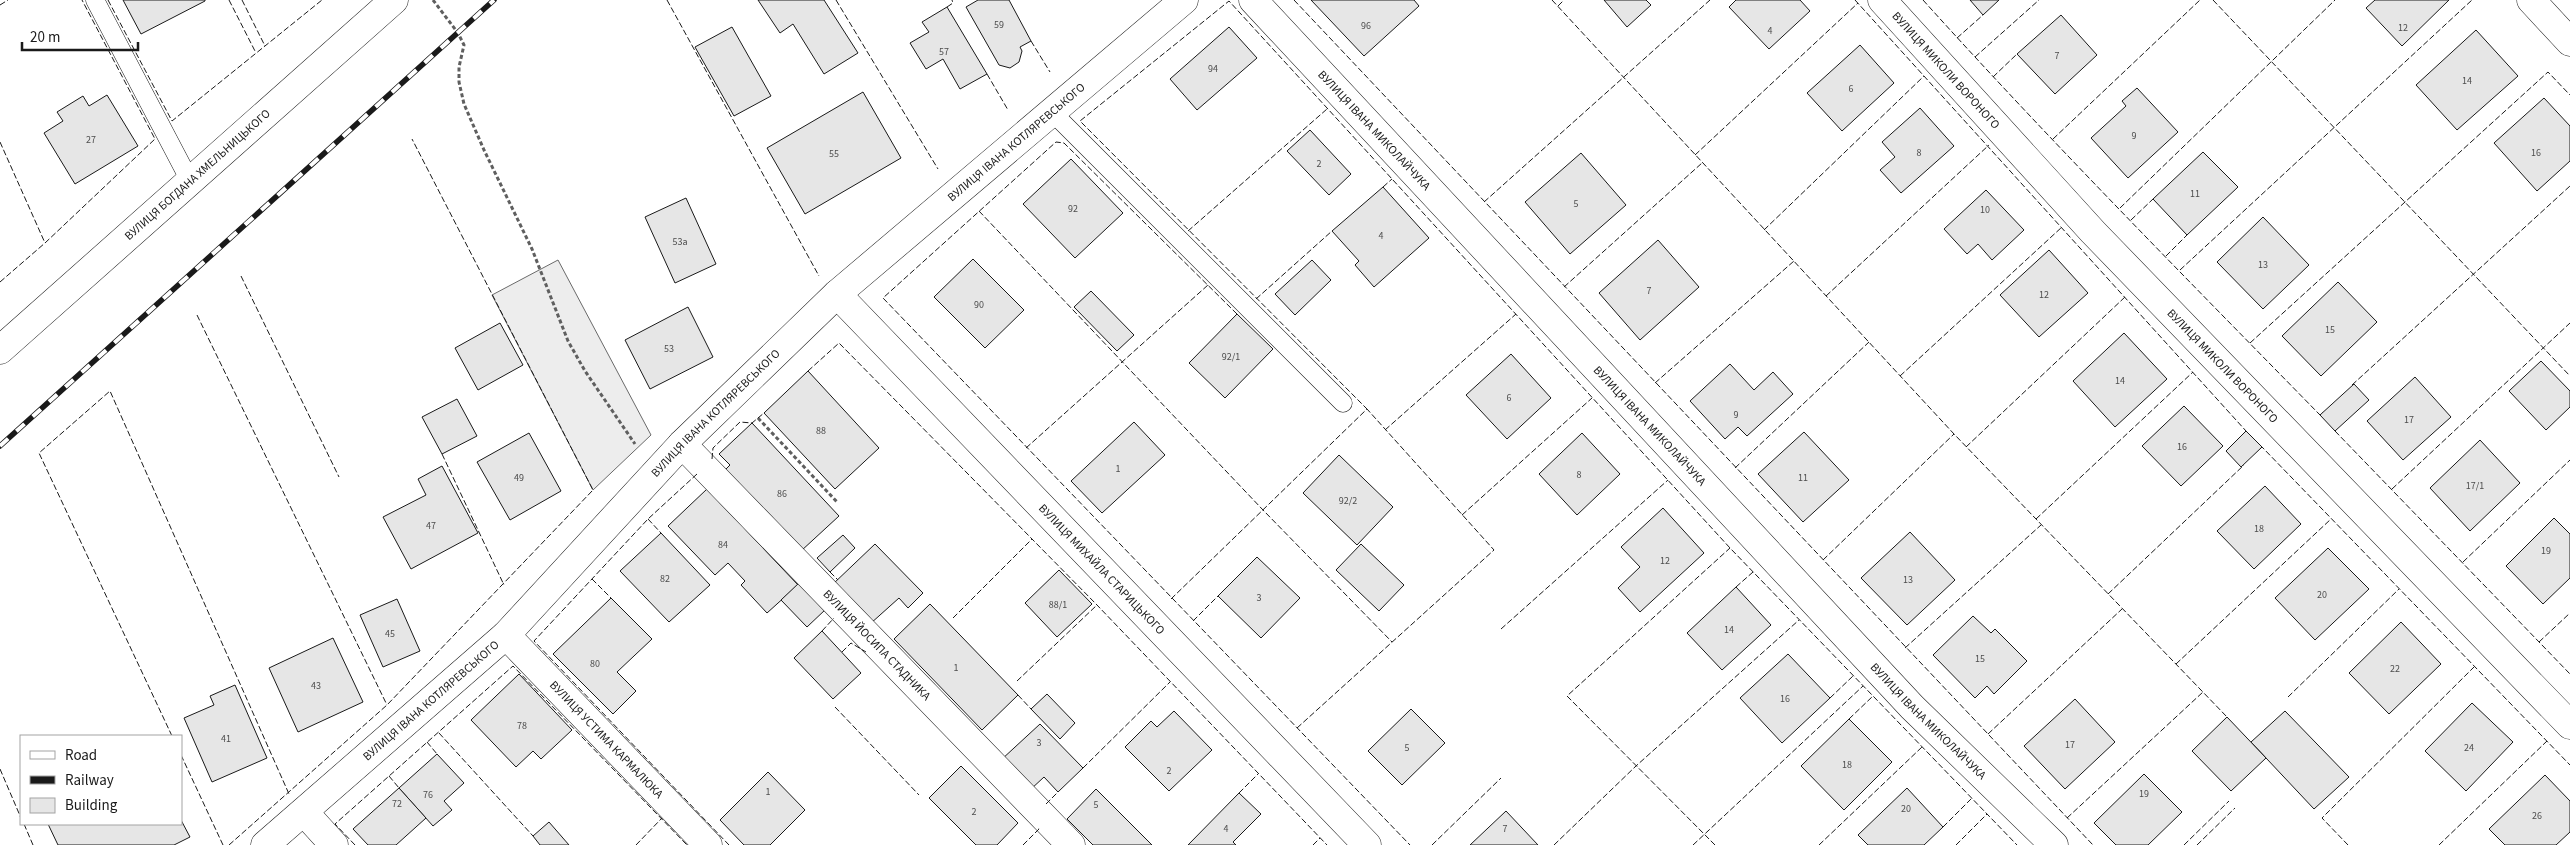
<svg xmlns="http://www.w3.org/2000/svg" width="2570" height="845" viewBox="0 0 2570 845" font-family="'Source Sans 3',sans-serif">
<rect width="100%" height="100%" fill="#fff"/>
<path fill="#ededed" stroke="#6a6a6a" d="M558,260l93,175 -58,55 -101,-195z"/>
<g fill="#e6e6e6" stroke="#1a1a1a">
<path d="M123,0h82v1l-64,33z"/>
<path d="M758,0h66l34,53 -34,21 -31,-50 -13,9z"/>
<path d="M978,0h31l22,41 -11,6 2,4 -3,11 -9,6 -11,-3 -33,-58z"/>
<path d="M1311,0h103l5,6 -55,50z"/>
<path d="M1604,0h42l5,5 -24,22z"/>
<path d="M1736,0h64l10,11 -41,38 -40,-42z"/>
<path d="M1970,0h29l-16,15z"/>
<path d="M2375,0h74l-47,46 -36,-38z"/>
<path d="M947,7l40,67 -27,15 -17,-30 -17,10 -16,-26 19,-11 -7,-10z"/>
<path d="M2061,15l36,40 -42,39 -38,-40z"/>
<path d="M732,27l39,69 -37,20 -39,-69z"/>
<path d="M1229,27l28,31 -60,52 -27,-31z"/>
<path d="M2476,30l42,46 -61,54 -41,-45z"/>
<path d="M1860,45l34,38 -52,48 -35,-38z"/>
<path d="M2137,88l41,44 -50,46 -37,-40 35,-32 -4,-5z"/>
<path d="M863,92l38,66 -96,56 -38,-66z"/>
<path d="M107,95l31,51 -63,38 -31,-51 19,-12 -6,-9 26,-16 6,10z"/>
<path d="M2544,98l26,28v35l-33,30 -43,-48z"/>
<path d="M1920,108l34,38 -53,47 -21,-23 15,-13 -13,-15z"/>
<path d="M1310,130l41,44 -22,21 -42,-44z"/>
<path d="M2203,152l35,35 -51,48 -34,-36z"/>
<path d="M1581,153l45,52 -56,49 -45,-52z"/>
<path d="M1071,159l52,54 -48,45 -52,-54z"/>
<path d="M1383,187l46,51 -55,49 -19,-22 4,-4 -27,-30z"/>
<path d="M1986,190l38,40 -32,30 -14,-16 -11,10 -23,-25z"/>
<path d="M686,198l30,66 -41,19 -30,-66z"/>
<path d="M2263,217l46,48 -46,44 -46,-47z"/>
<path d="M1658,240l41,47 -59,53 -41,-47z"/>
<path d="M2049,250l39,43 -49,44 -39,-42z"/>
<path d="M973,259l51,51 -39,38 -51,-51z"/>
<path d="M1312,260l19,20 -36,35 -20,-21z"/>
<path d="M2338,282l39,40 -56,54 -39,-40z"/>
<path d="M1091,291l43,44 -17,16 -43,-44z"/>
<path d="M688,307l25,50 -63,32 -25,-49z"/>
<path d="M1237,314l36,35 -48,49 -36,-35z"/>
<path d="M500,323l23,42 -45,25 -23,-42z"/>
<path d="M2124,333l43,46 -52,48 -42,-46z"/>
<path d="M1511,354l40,44 -44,41 -41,-44z"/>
<path d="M2541,361l29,30v16l-24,23 -37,-39z"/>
<path d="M1730,364l24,26 19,-18 20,22 -46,42 -9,-9 -13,12 -35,-38z"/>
<path d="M808,371l71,77 -44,41 -71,-76z"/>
<path d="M2415,377l36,40 -48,43 -36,-39z"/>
<path d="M2354,384l15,16 -34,31 -15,-16z"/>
<path d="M457,399l20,37 -35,18 -20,-37z"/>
<path d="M2184,406l39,40 -42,40 -39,-40z"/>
<path d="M1134,422l31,33 -63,58 -31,-32z"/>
<path d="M752,423l87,93 -38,35 -76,-81 5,-5 -11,-11z"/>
<path d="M2246,431l16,16 -21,20 -15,-16z"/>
<path d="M1804,432l45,48 -46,42 -45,-48z"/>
<path d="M529,433l32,58 -51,29 -33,-58z"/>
<path d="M1582,433l38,41 -43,41 -38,-41z"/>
<path d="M2480,440l40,43 -50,48 -40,-43z"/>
<path d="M1339,455l54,52 -36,38 -54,-52z"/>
<path d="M442,466l36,67 -67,36 -28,-52 43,-22 -8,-16z"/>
<path d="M2265,486l36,38 -47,45 -37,-38z"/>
<path d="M707,489l91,96 -31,28 -26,-28 4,-4 -17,-18 -13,12 -47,-49z"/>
<path d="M1663,508l41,45 -64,59 -22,-24 22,-21 -19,-20z"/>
<path d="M2554,518l16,16v44l-27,26 -37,-38z"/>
<path d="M1910,532l45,48 -48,45 -46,-47z"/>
<path d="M661,533l49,52 -41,37 -49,-51z"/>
<path d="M843,535l12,13 -25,24 -13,-14z"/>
<path d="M875,544l48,49 -15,15 -9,-10 -29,26 -38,-39z"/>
<path d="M1361,544l43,41 -25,26 -43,-41z"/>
<path d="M2328,548l41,41 -54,51 -40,-42z"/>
<path d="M1257,557l43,41 -39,40 -43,-42z"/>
<path d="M1059,570l33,34 -35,33 -32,-34z"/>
<path d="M800,582l26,27 -19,18 -26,-27z"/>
<path d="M1736,587l35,38 -49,45 -35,-37z"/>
<path d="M611,598l41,41 -35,33 19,19 -23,23 -60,-60z"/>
<path d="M397,599l23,52 -37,16 -23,-52z"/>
<path d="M930,604l88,91 -36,35 -88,-91z"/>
<path d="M1973,616l18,17 4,-4 32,32 -33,33 -7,-8 -12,12 -42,-43z"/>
<path d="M2401,622l40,42 -52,50 -40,-41z"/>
<path d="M822,631l39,42 -28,26 -39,-41z"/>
<path d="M333,638l30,64 -65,30 -29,-64z"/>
<path d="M1788,654l42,44 -48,45 -42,-45z"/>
<path d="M519,674l53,56 -31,29 -8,-8 -17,16 -45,-47z"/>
<path d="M235,685l32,73 -55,24 -28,-64 30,-13 -4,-9z"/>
<path d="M1047,694l28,29 -15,16 -29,-30z"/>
<path d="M2075,699l40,43 -50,47 -41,-43z"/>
<path d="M2472,703l41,39 -47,49 -41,-40z"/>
<path d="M1411,709l34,34 -43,42 -34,-34z"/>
<path d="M1174,711l38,39 -43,41 -44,-44 26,-26 6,6z"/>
<path d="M2285,711l64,66 -35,32 -63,-67z"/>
<path d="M2227,717l39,41 -35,33 -39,-40z"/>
<path d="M1849,719l43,43 -48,48 -43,-44z"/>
<path d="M1040,724l43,44 -25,24 -14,-15 -14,13 -29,-30z"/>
<path d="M437,754l27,29 -20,18 8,9 -19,16 -34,-38z"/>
<path d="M961,766l57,57 -21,22h-21l-47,-47z"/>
<path d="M768,772l37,38 -35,35h-26l-24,-25z"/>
<path d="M2144,774l38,38 -34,33h-32l-22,-22z"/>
<path d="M2545,775l25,26v31l-14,13h-51l-16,-16z"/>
<path d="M399,788l27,30 -30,27h-28l-15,-16z"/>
<path d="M1907,788l36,39 -19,18h-56l-10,-10z"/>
<path d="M1096,789l56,56h-59l-26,-26z"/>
<path d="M1239,793l22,21 -28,28 3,3h-48z"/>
<path d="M1506,811l32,34h-68z"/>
<path d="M181,820l9,17 -16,8h-116l-10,-21h133z"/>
<path d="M549,822l20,23h-29l-7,-9z"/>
</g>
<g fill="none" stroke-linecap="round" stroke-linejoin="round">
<g stroke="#1a1a1a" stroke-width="19">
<g id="service">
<path d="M95,0l95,181"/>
<path d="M1051,111l292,292"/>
</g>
</g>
<g stroke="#1a1a1a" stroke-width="29">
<g id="minor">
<path id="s1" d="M1253,0l659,707 142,138"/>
<path id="s2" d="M1882,0l211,232 477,493"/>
<path d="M2531,0l39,42"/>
<path id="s3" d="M837,294l530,551"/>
<path id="s4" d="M0,350l394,-350"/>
<path id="s5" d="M682,444l389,401"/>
<path id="s6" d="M506,635l202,210"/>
<path d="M304,812l30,33"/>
<path id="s7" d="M265,845l241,-210 176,-191 155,-150 347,-294"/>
</g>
</g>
<g stroke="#5f5f5f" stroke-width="3" stroke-dasharray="4 2.5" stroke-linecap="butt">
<path d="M433,0l25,33 6,12 -5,22v15l5,22 20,46 48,99 36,92 17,30 50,73"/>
<path d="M758,418l80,85"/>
</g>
<use href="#service" stroke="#fff" stroke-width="18"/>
<use href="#minor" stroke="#fff" stroke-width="28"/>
<g stroke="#1a1a1a" stroke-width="5.5">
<path id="rail" d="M0,446l494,-446"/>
</g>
<use href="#rail" stroke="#fff" stroke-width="4" stroke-dasharray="11" stroke-linecap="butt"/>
<g stroke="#1a1a1a" stroke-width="1" stroke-dasharray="6 2.5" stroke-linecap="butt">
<path d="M108,0l64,121 150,-121"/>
<path d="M229,0l27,53"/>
<path d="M242,0l23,46"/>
<path d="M667,0l152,276"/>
<path d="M836,0l102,169"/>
<path d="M1294,0l799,845"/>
<path d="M1552,0l402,434 273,283"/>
<path d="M1855,0l391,431"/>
<path d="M1923,0c128,142 263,278 397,415l3,-3"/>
<path d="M2213,0l357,376"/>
<path d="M0,5l8,-5"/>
<path d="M1558,6l6,-6"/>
<path d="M947,7l6,-4 -1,-3"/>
<path d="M1957,38l26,-23"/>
<path d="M1031,41l19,31"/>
<path d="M1975,57l64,-57"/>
<path d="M987,74l21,36"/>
<path d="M1993,77l24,-23"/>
<path d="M2053,139l147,-139"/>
<path d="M0,142l45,101"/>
<path d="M1695,155l163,-152"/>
<path d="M1383,187l9,-8"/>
<path d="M1484,202l226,-202"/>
<path d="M2120,208l215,-208"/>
<path d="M979,211l284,299 129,132"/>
<path d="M2131,220l22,-21"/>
<path d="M1764,230l160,-154"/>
<path d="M1188,231l139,-122"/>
<path d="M2166,256l21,-21"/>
<path d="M2180,270l292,-270"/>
<path d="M241,276l98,201"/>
<path d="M0,282l45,-39 110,-104 -73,-139"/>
<path d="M1564,287l138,-124"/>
<path d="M1826,296l163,-151"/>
<path d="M1256,299l76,-68"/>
<path d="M1237,314l-173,-171 -8,-1 -173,156 527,547"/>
<path d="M197,315l190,390"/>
<path d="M2250,343l298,-271 22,23"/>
<path d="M808,371l31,-28 258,262 230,240"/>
<path d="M1900,376l162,-149"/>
<path d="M1655,383l139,-122"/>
<path d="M2352,385l218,-199"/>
<path d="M1385,430l131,-116"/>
<path d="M2335,431l235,243"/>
<path d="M1966,447l159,-150"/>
<path d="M1026,448l182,-163"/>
<path d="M2260,449l2,-2 308,318"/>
<path d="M442,454l62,131"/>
<path d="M712,459l1,-11 27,-26 12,1 12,-10"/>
<path d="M1735,468l134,-126"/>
<path d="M697,474l-49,45 -114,122 195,204"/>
<path d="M2392,489l178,-166"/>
<path d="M1462,515l130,-117"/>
<path d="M648,519l13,14"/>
<path d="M2036,519l157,-147"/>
<path d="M1823,560l131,-126"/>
<path d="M2463,562l107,-102"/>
<path d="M830,572l8,8"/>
<path d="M592,579l19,19"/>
<path d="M1736,587l17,-15"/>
<path d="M2108,594l136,-129"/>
<path d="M1171,599l196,-190 -287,-288 149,-120 501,547 287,297"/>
<path d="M953,618l79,-79"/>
<path d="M1193,621l25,-25"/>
<path d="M1501,629l167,-149"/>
<path d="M822,631l12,-13"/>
<path d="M2539,642l31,-29"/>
<path d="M1905,648l136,-123"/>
<path d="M842,652l9,-9 15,9"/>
<path d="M2176,664l155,-145"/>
<path d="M1017,681l80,-76"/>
<path d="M1018,695l13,14"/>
<path d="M2288,697l111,-108"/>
<path d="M1830,698l23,-22"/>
<path d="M835,707l84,88"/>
<path d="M1849,719l24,-23"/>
<path d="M1297,728l197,-178 -127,-141"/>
<path d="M439,733l94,103"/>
<path d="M1988,734l134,-125"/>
<path d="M172,736l-133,-283 71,-62 179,403"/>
<path d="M427,742l10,12"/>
<path d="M181,755l42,90"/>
<path d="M1083,768l87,-86"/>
<path d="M0,769l21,49"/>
<path d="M389,776l10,12"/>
<path d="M1239,793l19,-19"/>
<path d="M1046,804l12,-12"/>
<path d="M2067,818l136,-126"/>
<path d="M24,824l9,21"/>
<path d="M1943,827l29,-29"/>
<path d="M229,845l158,-140 206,-215 -181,-351"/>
<path d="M355,845l-20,-21 178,-158 174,179"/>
<path d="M636,845l26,-27"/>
<path d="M1023,845l16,-16 -1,-2"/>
<path d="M1313,845l7,-7"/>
<path d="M1432,845l69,-67"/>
<path d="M1554,845l82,-79 163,-146"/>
<path d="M1693,845l170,-159"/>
<path d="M1715,845l-148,-149 163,-148"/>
<path d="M1819,845l103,-98"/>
<path d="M1956,845l31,-31"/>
<path d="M2184,845l45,-44"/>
<path d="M2197,845l38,-37"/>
<path d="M2348,845l-26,-27 152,-151"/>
<path d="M2439,845l108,-104"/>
</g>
</g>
<g text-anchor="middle" stroke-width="4" stroke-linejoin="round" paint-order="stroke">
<g font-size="10" fill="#4d4d4d">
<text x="999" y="28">59</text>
<text x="1366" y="29">96</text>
<text x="2403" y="31">12</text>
<text x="1770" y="34">4</text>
<text x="944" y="55">57</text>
<text x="2057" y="59">7</text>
<text x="1213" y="72">94</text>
<text x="2467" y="84">14</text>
<text x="1851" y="92">6</text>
<text x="2134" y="139">9</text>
<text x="91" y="143">27</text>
<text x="1919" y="156">8</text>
<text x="2536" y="156">16</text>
<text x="834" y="157">55</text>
<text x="1319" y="167">2</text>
<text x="2195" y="197">11</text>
<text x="1576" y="207">5</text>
<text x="1073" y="212">92</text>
<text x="1985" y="213">10</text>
<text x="1381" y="239">4</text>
<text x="680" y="245">53а</text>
<text x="2263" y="268">13</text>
<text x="1649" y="294">7</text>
<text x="2044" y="298">12</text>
<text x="979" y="308">90</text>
<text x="2330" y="333">15</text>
<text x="669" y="352">53</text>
<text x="1231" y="360">92/1</text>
<text x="2120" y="384">14</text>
<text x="1509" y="401">6</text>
<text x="1736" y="418">9</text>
<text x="2409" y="423">17</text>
<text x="821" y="434">88</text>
<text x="2182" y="450">16</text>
<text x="1118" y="472">1</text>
<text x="1579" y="478">8</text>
<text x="519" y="481">49</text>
<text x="1803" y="481">11</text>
<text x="2475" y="489">17/1</text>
<text x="782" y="497">86</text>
<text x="1348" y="504">92/2</text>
<text x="431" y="529">47</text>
<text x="2259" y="532">18</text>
<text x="723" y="548">84</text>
<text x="2546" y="554">19</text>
<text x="1665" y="564">12</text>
<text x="665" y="582">82</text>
<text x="1908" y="583">13</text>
<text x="2322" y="598">20</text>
<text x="1259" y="601">3</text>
<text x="1058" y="608">88/1</text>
<text x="1729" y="633">14</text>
<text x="390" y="637">45</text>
<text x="1980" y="662">15</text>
<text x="595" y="667">80</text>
<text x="956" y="671">1</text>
<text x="2395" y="672">22</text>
<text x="316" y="689">43</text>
<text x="1785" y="702">16</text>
<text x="522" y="729">78</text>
<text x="226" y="742">41</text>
<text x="1039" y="746">3</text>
<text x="2070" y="748">17</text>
<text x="1407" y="751">5</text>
<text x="2469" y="751">24</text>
<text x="1847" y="768">18</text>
<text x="1169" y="774">2</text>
<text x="768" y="795">1</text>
<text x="2144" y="797">19</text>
<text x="428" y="798">76</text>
<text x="397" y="807">72</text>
<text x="1096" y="808">5</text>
<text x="1906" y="812">20</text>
<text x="974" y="815">2</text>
<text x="2537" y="819">26</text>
<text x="1226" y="832">4</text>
<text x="1505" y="832">7</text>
</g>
<g font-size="12" fill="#1a1a1a" stroke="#fff">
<text dy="4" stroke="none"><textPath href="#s2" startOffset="95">ВУЛИЦЯ МИКОЛИ ВОРОНОГО</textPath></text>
<text dy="4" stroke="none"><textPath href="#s1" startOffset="178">ВУЛИЦЯ ІВАНА МИКОЛАЙЧУКА</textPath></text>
<text dy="4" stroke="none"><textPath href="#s7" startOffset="1030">ВУЛИЦЯ ІВАНА КОТЛЯРЕВСЬКОГО</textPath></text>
<text dy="4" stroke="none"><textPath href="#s4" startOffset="264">ВУЛИЦЯ БОГДАНА ХМЕЛЬНИЦЬКОГО</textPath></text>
<text dy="4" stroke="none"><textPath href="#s2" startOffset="500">ВУЛИЦЯ МИКОЛИ ВОРОНОГО</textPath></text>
<text dy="4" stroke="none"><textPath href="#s7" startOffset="625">ВУЛИЦЯ ІВАНА КОТЛЯРЕВСЬКОГО</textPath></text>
<text dy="4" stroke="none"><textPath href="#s1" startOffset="582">ВУЛИЦЯ ІВАНА МИКОЛАЙЧУКА</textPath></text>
<text dy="4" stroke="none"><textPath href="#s3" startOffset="382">ВУЛИЦЯ МИХАЙЛА СТАРИЦЬКОГО</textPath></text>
<text dy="4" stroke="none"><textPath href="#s5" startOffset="280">ВУЛИЦЯ ЙОСИПА СТАДНИКА</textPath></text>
<text dy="4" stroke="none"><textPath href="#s7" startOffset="220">ВУЛИЦЯ ІВАНА КОТЛЯРЕВСЬКОГО</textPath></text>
<text dy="4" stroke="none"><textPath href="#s1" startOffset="988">ВУЛИЦЯ ІВАНА МИКОЛАЙЧУКА</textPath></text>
<text dy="4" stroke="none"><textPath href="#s6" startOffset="145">ВУЛИЦЯ УСТИМА КАРМАЛЮКА</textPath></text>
</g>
</g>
<rect x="20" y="735" width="162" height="90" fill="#ffffff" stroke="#a3a3a3"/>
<rect x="30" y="751" width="25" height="8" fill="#ffffff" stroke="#a3a3a3"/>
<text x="65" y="760" font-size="15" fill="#1a1a1a">Road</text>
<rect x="30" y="776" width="25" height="8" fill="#1a1a1a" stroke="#a3a3a3"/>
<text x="65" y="785" font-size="15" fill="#1a1a1a">Railway</text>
<rect x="30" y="798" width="25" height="15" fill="#e6e6e6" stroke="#a3a3a3"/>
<text x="65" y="810" font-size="15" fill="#1a1a1a">Building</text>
<path d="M22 42v8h116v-8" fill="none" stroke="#1a1a1a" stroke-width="2.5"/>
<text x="30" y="42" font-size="15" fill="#1a1a1a" stroke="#ffffff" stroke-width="4" paint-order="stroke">20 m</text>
</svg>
